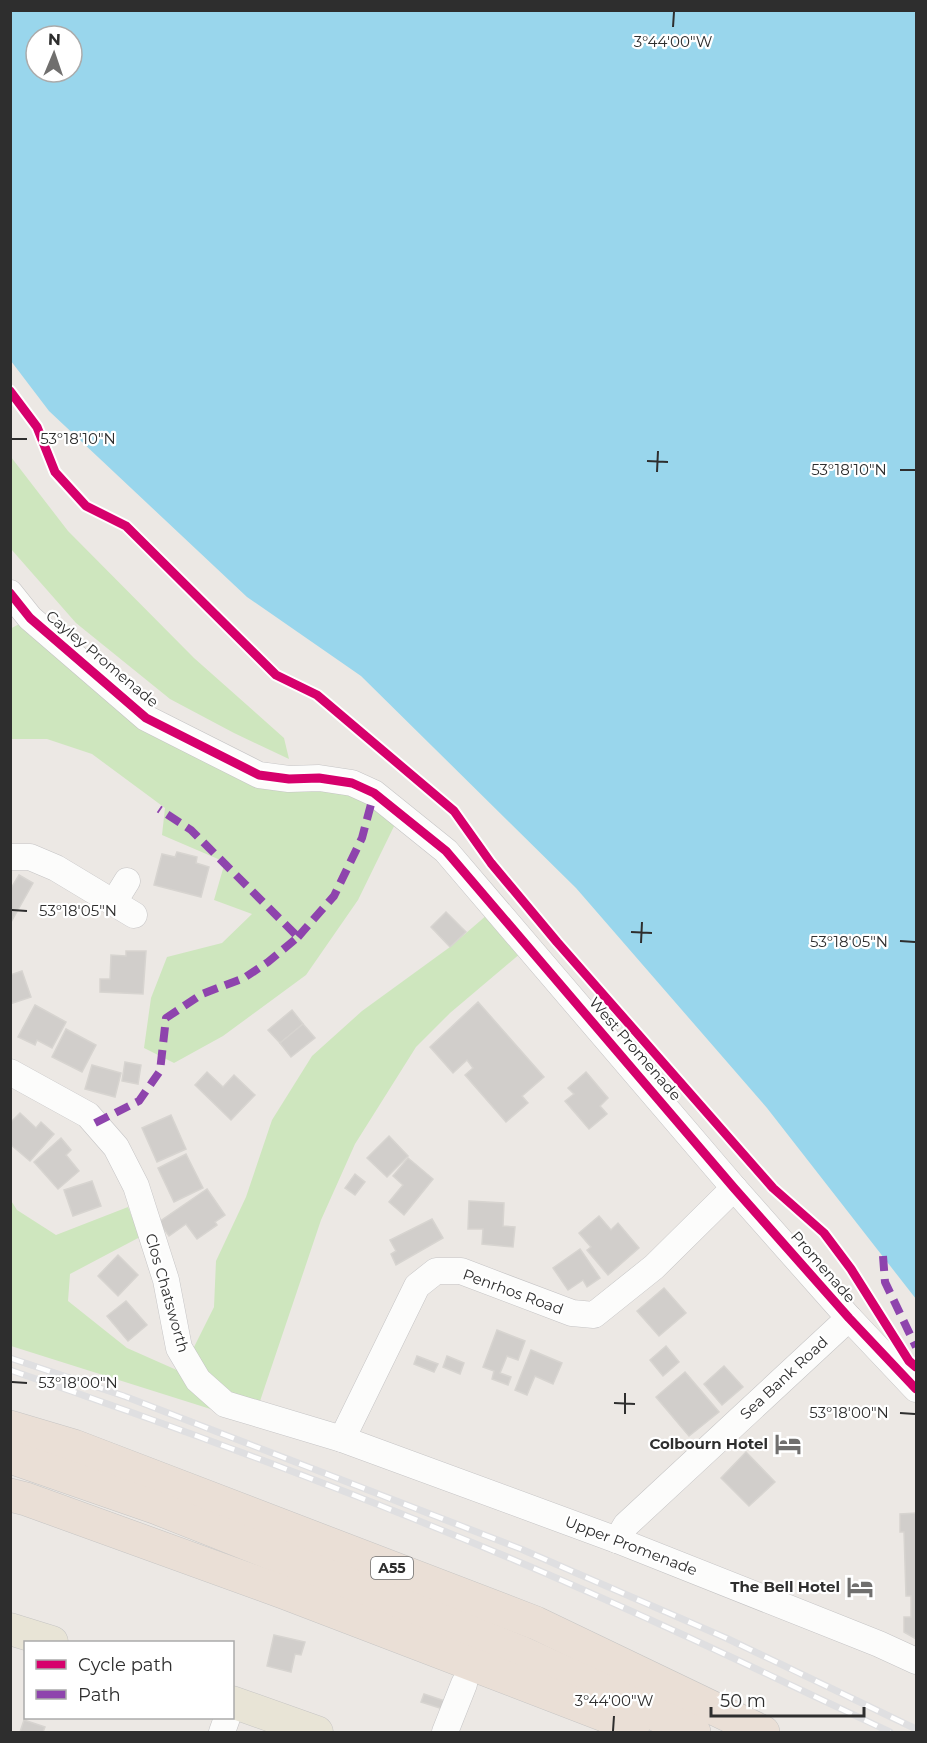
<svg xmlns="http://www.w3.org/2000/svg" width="927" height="1743" viewBox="0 0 927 1743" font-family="Montserrat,sans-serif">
<rect width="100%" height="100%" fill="#ece8e4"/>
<g fill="#cee6be">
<path d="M11,457l57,74 126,127 90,80 5,21 -55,-26 -64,-34 -94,-76 -65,-74z"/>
<path d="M30,618l116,100 112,57 61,3 81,36 -42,86 -52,75 -83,61 -49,27 -30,-15 7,-50 16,-41 55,-14 30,-29 -38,-14 11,-38 -63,-27 3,-27 -73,-54 -45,-15h-36l-1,-110z"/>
<path d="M495,908l33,39 -78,66 -34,34 -61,97 -34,76 -65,193 -36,-1 -209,-66 -1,-147 7,11 39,25 72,-28 12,30 -70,37 -2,27 59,47 70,31 -5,-28 22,-44 2,-46 30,-64 26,-77 40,-64 50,-45 88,-64z"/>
</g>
<path fill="#99d6ec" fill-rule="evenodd" d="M11,10l905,1v1288l-149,-191 -191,-220 -215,-212 -114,-79 -198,-186 -38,-50zM36,36h36v36h-36z"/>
<g fill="#d1cecb" stroke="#d7d4d0" stroke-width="1.5">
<path d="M177,852l20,5 -1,6 13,4 -8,30 -47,-12 8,-31 13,3z"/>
<path d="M19,875l14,8 -23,41v-34z"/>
<path d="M446,912l20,20 -16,15 -19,-20z"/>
<path d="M126,951h20l-3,43 -43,-2v-13h10l1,-24 15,1z"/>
<path d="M22,971l9,26 -21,7v-29z"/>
<path d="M478,1002l66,75 -22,19 6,7 -22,19 -41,-47 8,-7 -6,-8 -14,13 -23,-26z"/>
<path d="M35,1005l31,17 -14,26 -15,-8 -2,5 -17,-8z"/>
<path d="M292,1010l11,14 -23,19 -12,-13z"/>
<path d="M303,1024l12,14 -24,19 -11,-14z"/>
<path d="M66,1029l30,16 -14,27 -30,-15z"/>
<path d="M125,1062l16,3 -3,19 -16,-3z"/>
<path d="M92,1065l29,8 -6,24 -30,-8z"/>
<path d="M207,1072l16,15 11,-12 21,20 -24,25 -36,-35z"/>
<path d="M586,1072l22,26 -8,8 7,8 -18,15 -24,-28 9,-7 -6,-6z"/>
<path d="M20,1113l16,15 5,-6 13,12 -24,27 -20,-17v-21z"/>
<path d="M171,1115l15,34 -29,13 -15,-34z"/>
<path d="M389,1136l19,20 -21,21 -20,-19z"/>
<path d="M61,1138l10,12 -5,5 13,16 -21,18 -24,-27z"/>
<path d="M186,1154l17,34 -29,14 -16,-34z"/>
<path d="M408,1158l25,21 -29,36 -15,-13 14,-17 -10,-9z"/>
<path d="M355,1174l10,8 -10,13 -10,-7z"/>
<path d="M92,1181l9,25 -28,10 -9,-26z"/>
<path d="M207,1189l18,26 -10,7 2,3 -20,14 -11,-15 -17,12 -10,-14z"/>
<path d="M469,1201l35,2 -1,23 12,1 -2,20 -31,-3 1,-15h-15z"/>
<path d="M599,1216l12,14 7,-7 21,25 -31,27 -21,-25 4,-3 -12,-14z"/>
<path d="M432,1219l11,19 -47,27 -5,-11 5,-3 -6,-11z"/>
<path d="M580,1249l20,29 -13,9 -4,-7 -15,10 -15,-22z"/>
<path d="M118,1255l20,20 -20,21 -20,-20z"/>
<path d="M664,1288l22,25 -27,23 -22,-25z"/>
<path d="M126,1301l21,24 -19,16 -21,-25z"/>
<path d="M497,1330l28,11 -7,19 -11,-4 -7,17 11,4 -3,8 -16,-6 2,-8 -11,-4z"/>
<path d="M666,1346l13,16 -16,14 -13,-16z"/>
<path d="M531,1350l31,13 -9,21 -18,-8 -8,19 -12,-5z"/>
<path d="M417,1356l21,8 -4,8 -20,-8z"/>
<path d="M447,1356l17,7 -4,11 -17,-7z"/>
<path d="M724,1366l19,21 -21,18 -18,-21z"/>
<path d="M685,1372l34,40 -30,24 -33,-39z"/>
<path d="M746,1452l29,30 -26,24 -28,-28z"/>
<path d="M916,1513v126l-12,-7v-15h7v-21h-5l-2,-64h-4v-18z"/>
<path d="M274,1635l31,7 -4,13 -6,-1 -4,18 -24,-6z"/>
<path d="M424,1694l21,7 -2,8 -22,-7z"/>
<path d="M24,1720l21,7 -2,5h-23z"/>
</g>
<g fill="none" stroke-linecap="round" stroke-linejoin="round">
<g stroke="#c5c4c5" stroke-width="27">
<g id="minor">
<path d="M10,593l20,25 116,100 113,57 30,4 30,-1 33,5 22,10 72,58 288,337 115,130 67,71"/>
<path d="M10,857h20l26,11 78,47"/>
<path d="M114,902l13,-21"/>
<path d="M10,1072l78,43 28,32 20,39 30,94 13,68 19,32 27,24 117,35 275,101 262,104 37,17"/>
<path d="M342,1439l75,-153 19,-15h25l111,42 22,2 60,-48 80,-79"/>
<path d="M617,1540l9,-15 223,-207"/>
<path d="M222,1732l5,-14"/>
<path d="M445,1732l19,-48"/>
</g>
</g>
<g stroke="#c6c5c4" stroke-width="33">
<g id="major">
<path d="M10,1629l42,13"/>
<path d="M232,1702l85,30"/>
</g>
</g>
<g stroke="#c6c5c4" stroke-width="34">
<g id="highway">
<path d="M10,1427l64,19 462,177 227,109"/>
<path d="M10,1457l147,51 363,144 174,80"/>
<path d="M10,1495l16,4 257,93 350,134"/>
</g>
</g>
<use href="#minor" stroke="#fcfcfb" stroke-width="26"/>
<use href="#major" stroke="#e8e4d6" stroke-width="32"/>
<use href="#highway" stroke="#eadfd6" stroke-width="33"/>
<g stroke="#dfdfe1" stroke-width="7">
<g id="rail">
<path d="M10,1358l114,38 397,153 205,89 190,91"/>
<path d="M10,1370c170,58 337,120 502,189 128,54 253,114 378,173"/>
</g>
</g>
<use href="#rail" stroke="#fff" stroke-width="4.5" stroke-dasharray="14" stroke-linecap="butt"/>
<g stroke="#8e44ad" stroke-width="8" stroke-dasharray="15 8" stroke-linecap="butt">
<path d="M298,937l36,-41 28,-58 12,-45"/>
<path d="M95,1123l44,-22 21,-30 6,-53 36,-24 42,-16 24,-16 30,-25 -107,-107 -32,-21"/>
<path d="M883,1256l2,26 31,65"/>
</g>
<g stroke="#fff" stroke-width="13">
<g id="cycleway">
<path d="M10,391l27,36 18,45 31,34 40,20 150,149 41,20 137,116 37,52 66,79 216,246 51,45 27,36 58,92 7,6"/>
<path d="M10,593l20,25 116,100 113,57 30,4 30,-1 33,5 22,10 72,58 288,337 115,130 67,71"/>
</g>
</g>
<use href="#cycleway" stroke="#d6006c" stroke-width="9"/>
</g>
<path fill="none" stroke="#2e2e2e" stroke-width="2" d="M673,27l1,-15M12,439h15M647,461l21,1M900,470h15M657,472l1,-21M12,910l15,1M631,932l21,1M900,941l15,1M641,943l1,-21M12,1382l15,1M614,1403l21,1M900,1413l15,1M625,1414v-21M613,1731l1,-15"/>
<defs>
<g id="hotel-bare" transform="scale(2.07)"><path d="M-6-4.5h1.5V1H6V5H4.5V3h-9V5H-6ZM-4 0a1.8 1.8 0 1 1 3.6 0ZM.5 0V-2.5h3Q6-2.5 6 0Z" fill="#706f6e" stroke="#fff" stroke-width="2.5" paint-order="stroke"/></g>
</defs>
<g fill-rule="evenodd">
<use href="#hotel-bare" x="788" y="1444"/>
<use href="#hotel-bare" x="860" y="1587"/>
</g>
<g text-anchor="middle" stroke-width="4.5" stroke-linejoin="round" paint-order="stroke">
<rect fill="#fff" stroke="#6d6d6d" stroke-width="1.5" x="371" y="1557" width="42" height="22" rx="4.5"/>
<g font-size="14" font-weight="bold" fill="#2e2e2e">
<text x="392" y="1573">A55</text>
</g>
<g font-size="15" fill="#2e2e2e" stroke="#fff">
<text transform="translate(102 659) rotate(40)" y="5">Cayley Promenade</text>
<text transform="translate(635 1049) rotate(49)" y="5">West Promenade</text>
<text transform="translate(823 1267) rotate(49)" y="5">Promenade</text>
<text transform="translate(513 1292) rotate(20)" y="5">Penrhos Road</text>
<text transform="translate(167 1293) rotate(74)" y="5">Clos Chatsworth</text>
<text transform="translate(784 1378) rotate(-43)" y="5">Sea Bank Road</text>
<text transform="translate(631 1546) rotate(21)" y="5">Upper Promenade</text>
</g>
<g font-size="15" font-weight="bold" fill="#2e2e2e" stroke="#fff" text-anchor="end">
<text x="768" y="1449">Colbourn Hotel</text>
<text x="840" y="1592">The Bell Hotel</text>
</g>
</g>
<g font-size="15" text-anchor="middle" fill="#2e2e2e" stroke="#fff" stroke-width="4.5" stroke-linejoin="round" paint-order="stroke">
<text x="673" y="47">3°44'00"W</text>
<text x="78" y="444">53°18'10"N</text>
<text x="849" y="475">53°18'10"N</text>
<text x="78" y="916">53°18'05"N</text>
<text x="849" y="947">53°18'05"N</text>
<text x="78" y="1388">53°18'00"N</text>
<text x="849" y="1418">53°18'00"N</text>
<text x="614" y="1706">3°44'00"W</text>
</g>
<rect width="927" height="1743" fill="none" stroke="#2e2e2e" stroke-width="24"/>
<rect x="24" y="1641" width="210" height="78" fill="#ffffff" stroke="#ababab" stroke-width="1.5"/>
<rect x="36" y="1660" width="30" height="9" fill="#d6006c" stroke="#ababab" stroke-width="1.5"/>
<text x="78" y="1671" font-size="18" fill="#2e2e2e">Cycle path</text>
<rect x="36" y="1690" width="30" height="9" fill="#8e44ad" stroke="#ababab" stroke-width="1.5"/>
<text x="78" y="1701" font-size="18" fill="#2e2e2e">Path</text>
<g transform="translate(54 54) rotate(2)"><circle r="28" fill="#ffffff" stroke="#ababab" stroke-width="1.5"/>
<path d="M0-4.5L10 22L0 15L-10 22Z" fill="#706f6e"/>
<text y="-9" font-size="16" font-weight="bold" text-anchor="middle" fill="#2e2e2e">N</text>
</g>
<path d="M711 1707v9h153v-9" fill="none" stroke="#2e2e2e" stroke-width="3"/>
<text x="720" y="1707" font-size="18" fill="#2e2e2e" stroke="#ffffff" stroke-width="4.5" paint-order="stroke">50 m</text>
</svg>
